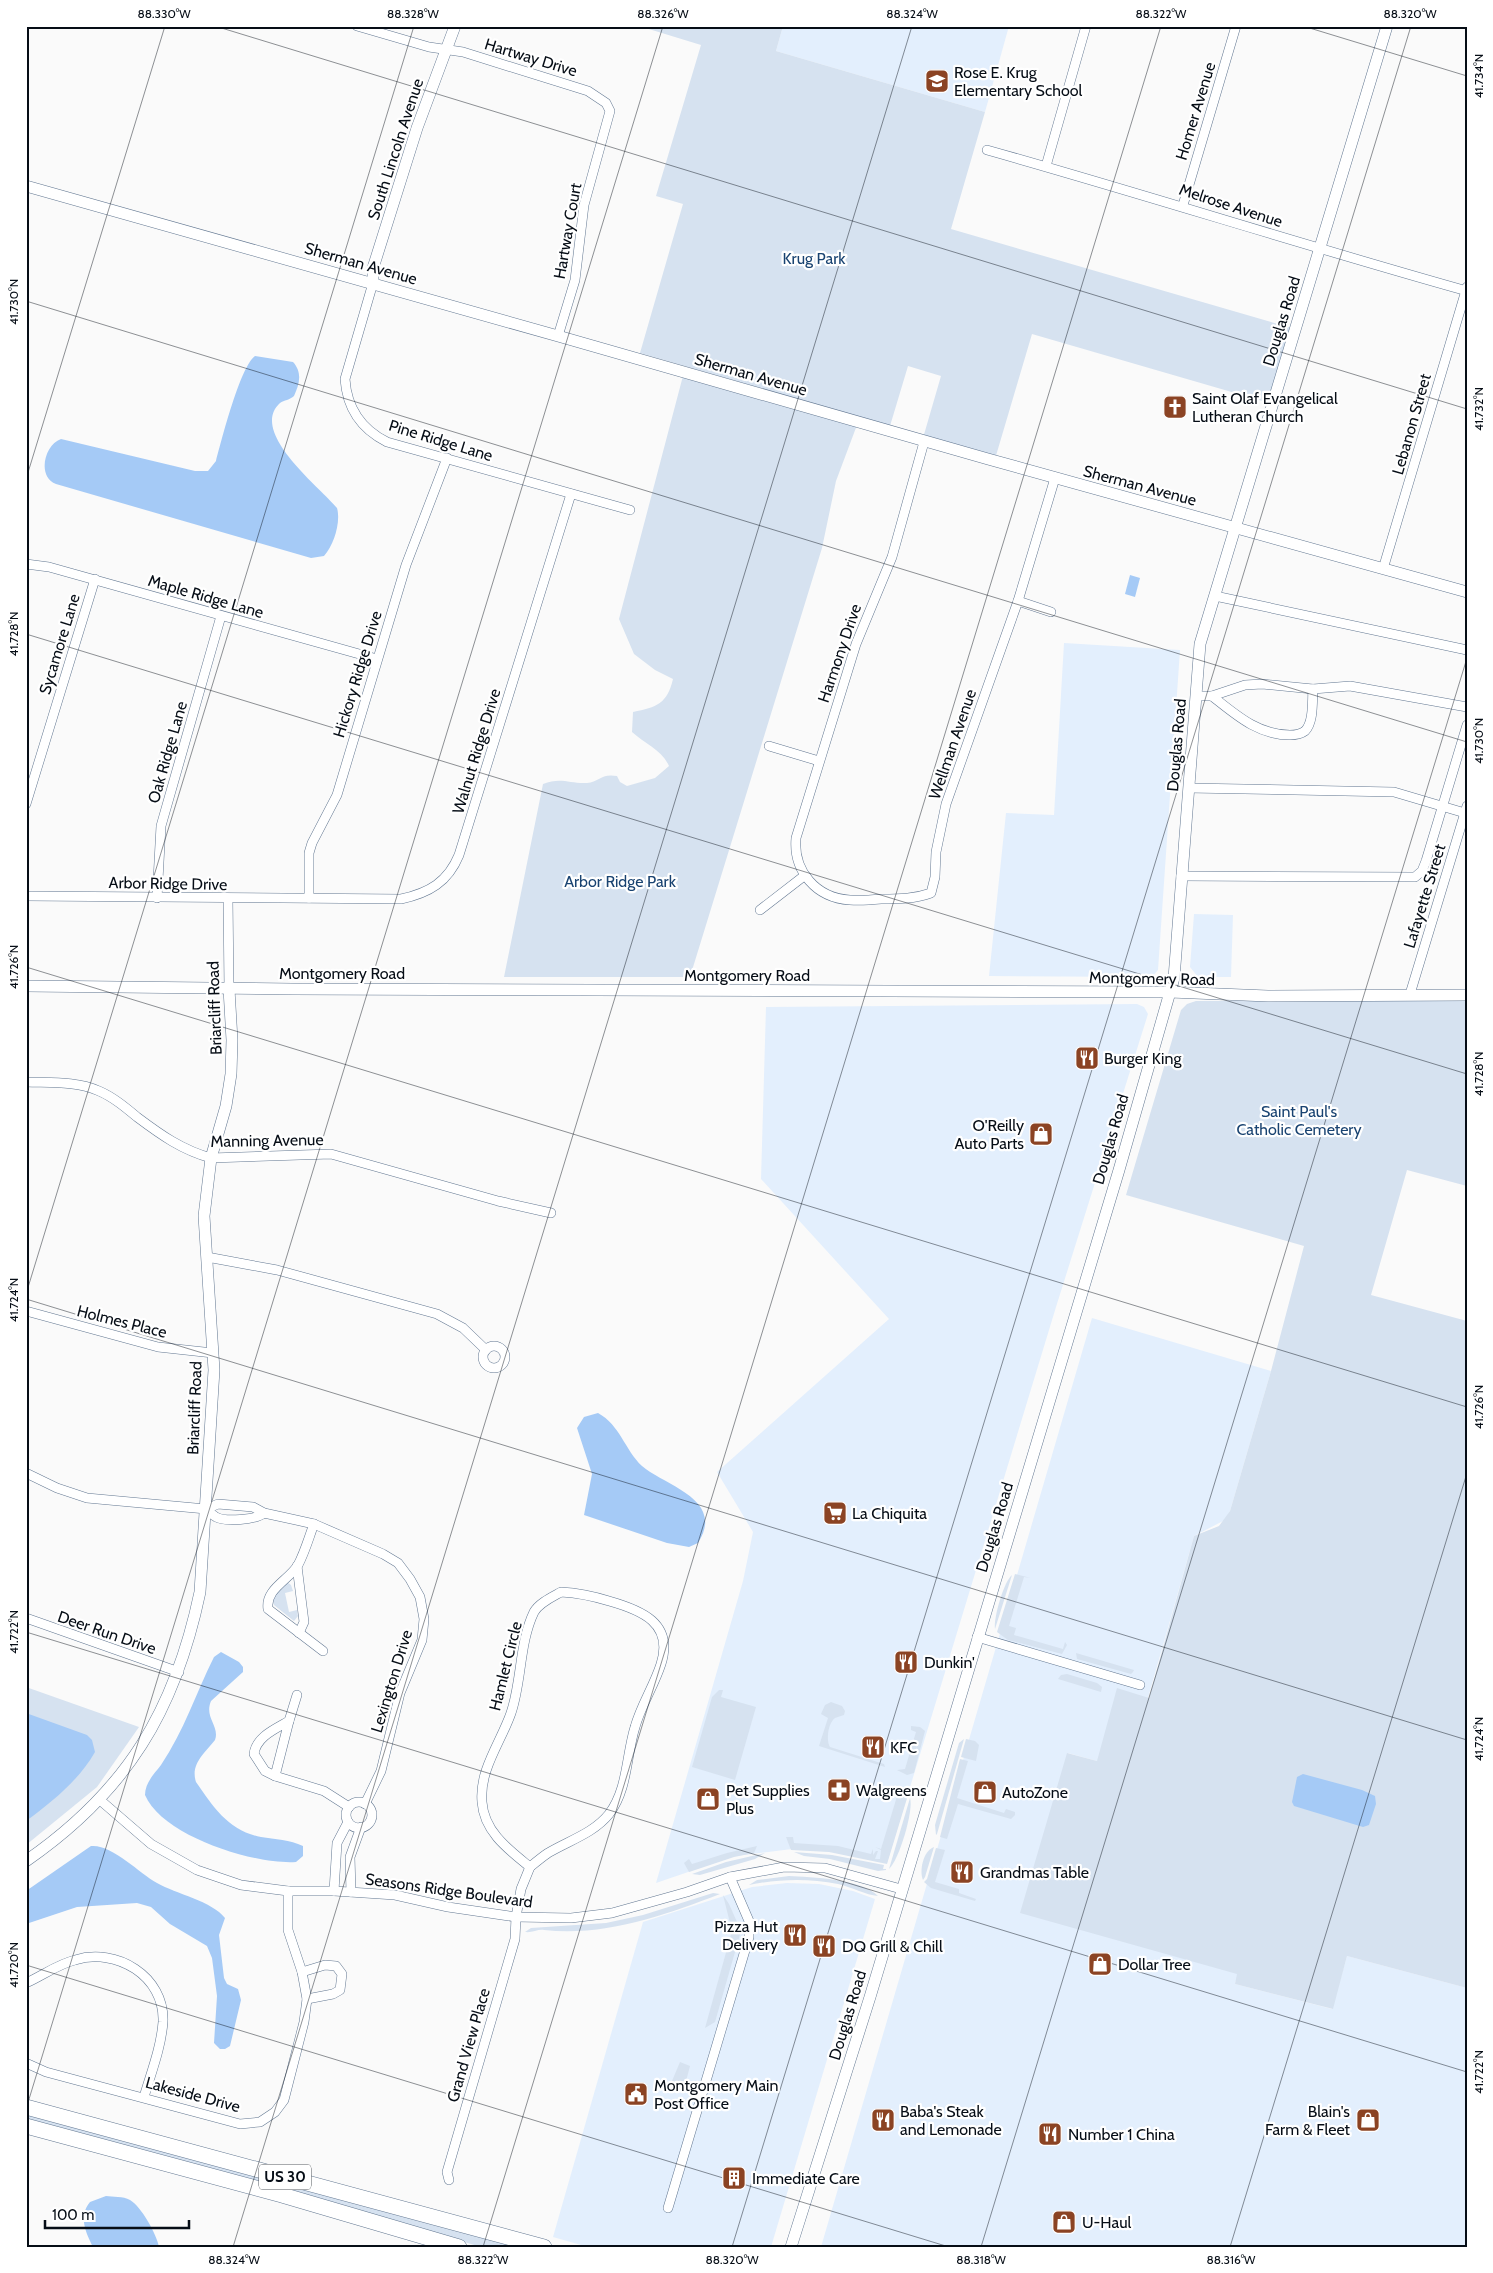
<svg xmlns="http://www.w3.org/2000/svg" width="1493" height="2273" viewBox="0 0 1493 2273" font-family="Cabin,sans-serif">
<rect width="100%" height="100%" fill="#fafafa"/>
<g fill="#e3effd">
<path d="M783,26h226l-24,86 -209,-61z"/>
<path d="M1064,643l116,7 -22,320 -6,7 -163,-1 17,-163 48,2z"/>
<path d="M1194,914l39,1 -2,62h-33l-8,-10z"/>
<path d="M1137,1004l7,3 4,7 -92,293 -169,556 -50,-11 -45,-3 -57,7 -79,27 87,-302 10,-49 -36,-60 172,-153 -128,-140 5,-172z"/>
<path d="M1092,1318l179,53 -41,140 -5,9 -31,16 -46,162 -51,63 -29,-8 170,221 -3,10 97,25 15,-53 120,32v259h-646z"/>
<path d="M787,1883l32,1 34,7 22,8 -104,348h-183l-35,-10 90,-315 109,-35z"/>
</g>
<g fill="#d6e2f0">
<path d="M639,26h144l-7,25 209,61 -34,117 344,100 -22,75 -241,-70 -37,125 -72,-21 18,-62 -33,-10 -18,60 -250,-73 43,-149 -27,-8 45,-151z"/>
<path d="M684,372l173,53 -21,56 -14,67 -132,429h-186l39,-193c18,-7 27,0 44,-1 12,-1 14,-10 30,-7l3,6 7,4 28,-8 14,-12c-7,-16 -25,-23 -37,-34l1,-20c24,-5 34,-8 40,-33l-18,-9 -21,-16 -15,-35z"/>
<path d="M1467,1000v186l-60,-16 -36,125 96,26v667l-120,-32 -14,53 -98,-25 2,-10 -217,-61 47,-160 30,8 20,-73 32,10 45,-162 25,-10 11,-15 41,-140 33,-125 -178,-51 55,-185 6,-6 9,-3z"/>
<path d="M1015,1574l16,4 -7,-1 -15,49 7,2 -2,7 49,14 2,-7 2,3 -5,9 -54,-14 -11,-8z"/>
<path d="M1012,1575l-17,54c-2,-10 9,-48 17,-54z"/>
<path d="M287,1582l4,3 2,6 -8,2 4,19 8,-2 1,6 -4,5 -20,-16c-3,-10 6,-16 13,-23z"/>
<path d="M1076,1653l58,17 -1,2 -2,2 -54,-15z"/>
<path d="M1067,1674l30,9 5,4 -1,5 -43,-13 3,-4z"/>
<path d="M26,1687l113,40 -42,60 -71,58z"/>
<path d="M719,1690h4l-2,7 35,10 -21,73 -43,-13 20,-70z"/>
<path d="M831,1702l11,4 3,5 -1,4c-1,0 -8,3 -9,3 -7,5 -9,22 -5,29l54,17 1,3 -66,-21 9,-28 -7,-4 4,-9z"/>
<path d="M911,1726l9,1 5,4 -11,42 -7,2 -10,-5 8,-1 11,-37 -5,-2z"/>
<path d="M964,1739l-27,95 -1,1 -1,-10 24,-82z"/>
<path d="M966,1739l9,2 4,4 -3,16 -15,-4z"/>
<path d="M960,1759l8,2 -11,37 47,15 2,-4 9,3v3l-4,4 -53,-15 -11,35 -7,-2z"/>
<path d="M894,1787l14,8 -21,69 -58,-12 -38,-2 -5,-13h7l1,6 44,3 33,8 2,-5v6l3,-4h2l-3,8h5l1,-9 -6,-3 6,2 17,-56 -6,-4z"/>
<path d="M910,1798c4,12 -11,62 -21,71z"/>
<path d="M757,1846l-3,7 -20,4 -45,15 -5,-9 5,-4 3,5 35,-11z"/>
<path d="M934,1847l-9,30 -2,3c-4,-9 0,-29 11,-33z"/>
<path d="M936,1848l9,2 -10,32 24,7v4l17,6 -1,2 -44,-13 -7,-6 3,-3z"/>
<path d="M794,1852l38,3 52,10 -1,4h3v1l-8,1 -48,-12 -26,-3z"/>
<path d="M765,1853l-10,6 -55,16 -8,-1 34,-12z"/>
<path d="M789,1876c22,1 73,3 89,20 -12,-1 -27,-9 -40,-12 -30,-6 -60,-5 -89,1l8,-5z"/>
<path d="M713,1893l7,1c-54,21 -116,43 -176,36 -6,-1 -12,3 -19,2l6,-4 75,-5 37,-8z"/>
<path d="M723,1895l6,9 12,27 -26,91 -10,6 27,-97z"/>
<path d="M680,2062l10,4 -5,19 -13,-4z"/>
<path d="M26,2114l493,133h-38l-147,-44 -308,-83z"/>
</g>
<g fill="#a5caf6">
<path d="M255,356l38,6c10,11 6,23 1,34 -4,4 -10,4 -14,7 -32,29 41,85 57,105 4,14 -3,37 -13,48l-13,2 -255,-74c-19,-7 -12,-39 5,-45l134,32h13l8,-10c6,-22 24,-94 39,-105z"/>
<path d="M1130,575l10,3 -5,19 -10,-3z"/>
<path d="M598,1413c22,12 27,37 44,53 23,20 84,33 56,77l-9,4 -22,-4 -83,-28 8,-41 -15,-46 7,-11z"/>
<path d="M221,1652l18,10 4,5v5l-32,29c-7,17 9,25 4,39 -10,13 -25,24 -19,42 18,26 33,49 65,55 14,2 29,3 42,9v10l-7,6c-41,3 -134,-26 -151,-67 0,-12 9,-21 16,-30 23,-34 35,-72 53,-108z"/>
<path d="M26,1713l61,22 5,5 3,12c-16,28 -43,50 -69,69z"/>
<path d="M1303,1774l59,16 13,6 1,8 -7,21 -6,2 -69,-21 -2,-4 5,-25z"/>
<path d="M91,1846c21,-2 48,27 66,37 19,11 55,18 68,35l-6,17 5,43 3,6 11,5 3,11 -11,46 -5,3h-5l-6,-6 3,-47 -5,-38 -5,-12 -37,-22 -19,-17 -14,-4 -60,4 -51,17v-33z"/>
<path d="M106,2196c7,1 17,0 24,4 11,6 27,35 29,47h-66c-7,-14 -15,-31 -3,-45z"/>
</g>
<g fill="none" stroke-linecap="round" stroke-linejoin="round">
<g stroke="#637892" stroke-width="10">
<g id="minor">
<path d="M357,26l72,21 34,5 125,39 18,12 4,8 -26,94 -9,75 -17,56"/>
<path d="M987,150c160,45 319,96 480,141"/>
<path d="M1046,166l40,-140"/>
<path d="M1183,205l53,-179"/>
<path d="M373,283l-28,96c2,30 16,50 42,63l243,68"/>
<path d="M924,442l-32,115 -36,87 -60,194c-3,33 20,60 54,62 10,1 21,0 31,-1 18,0 33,0 50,-6l4,-16 1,-25 10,-48 72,-203 37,-123"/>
<path d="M26,564l23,3 328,92"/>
<path d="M1383,569l84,-282"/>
<path d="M1215,596l252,54"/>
<path d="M1018,601l33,11"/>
<path d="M1196,696h16l33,-11 17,-1 51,5 37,-3 117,21"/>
<path d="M1212,696c24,19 46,39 78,39 5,0 11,-1 15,-4 9,-9 7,-30 8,-42"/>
<path d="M769,746l50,15"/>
<path d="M1189,788l205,4 71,21"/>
<path d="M26,804l69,-225"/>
<path d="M1181,876l234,1 7,-6 4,-10 41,-136"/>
<path d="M26,896l375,3c28,-6 47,-17 58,-44l112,-361"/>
<path d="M157,898l4,-72 60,-210"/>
<path d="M228,898l1,91"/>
<path d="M309,898v-45l3,-10 25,-48 69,-230 41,-107"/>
<path d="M760,910l44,-34"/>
<path d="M1410,994l57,-188"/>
<path d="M26,1082c25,1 50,-1 73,9 14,6 26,16 38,26 24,18 45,33 74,41l120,-4 167,47 53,12"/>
<path d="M207,1257l70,13 160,44 26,14 23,22"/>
<path d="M26,1311l132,36 55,6"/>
<circle cx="494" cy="1357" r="11"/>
<path d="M26,1473l31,15 30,10 119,11 12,-5 35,3 11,6 50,11 69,30 15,9 12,16 10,18 4,22 -2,21 -22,53 -19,78 -16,33"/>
<path d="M206,1509c3,2 6,6 10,8 9,5 40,3 48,-4"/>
<path d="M314,1524c-5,13 -9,28 -16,41 -9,15 -33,24 -30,44l55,42"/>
<path d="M297,1566l7,56 -5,11"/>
<path d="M561,1592c17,1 32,4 48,9 32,9 65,22 52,63 -7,22 -20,41 -26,63 -9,29 -7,62 -26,87 -15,19 -41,27 -61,39 -6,4 -12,9 -18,14 -21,-17 -46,-35 -48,-65 -3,-32 19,-60 29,-89 11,-32 8,-70 23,-101 5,-9 18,-15 27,-20z"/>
<path d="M26,1618l153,54"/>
<path d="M977,1637l163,48"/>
<path d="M289,1721l-14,55 -10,-5 -11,-17c2,-17 21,-25 35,-33z"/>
<path d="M289,1721l8,-26"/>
<path d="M275,1776l49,15 25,16"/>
<path d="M100,1800l51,44 46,26 44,15 47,6h46l61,4 53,12 68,10 55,1 41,-5 75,-21 43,-15 54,-10 41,1 76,21"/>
<circle cx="359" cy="1815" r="13"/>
<path d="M334,1891l3,-48 11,-21"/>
<path d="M351,1892l-1,-35 11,-30"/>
<path d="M302,1972l23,-7 11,1 6,8 -2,16 -7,4 -26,5"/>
<path d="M26,1983c16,-7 32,-19 49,-23 41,-13 90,16 88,62 -2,26 -12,51 -19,75"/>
<path d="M26,2063l20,9 194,52 20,-2 15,-10 9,-12 20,-78 3,-23 -5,-27 -14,-42v-39"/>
<path d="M449,2180l-2,-8 68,-233 1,-22 5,-28 9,-22"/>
<path d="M668,2208l81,-271v-16l-19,-44"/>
</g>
</g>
<g stroke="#637892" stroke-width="12">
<g id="tertiary">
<path d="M26,186l532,150 430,123 479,133"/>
<path d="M373,283v-15l44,-140 38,-102"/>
<path d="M26,986l266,3 878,3 98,4 199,-1"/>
<path d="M26,1861c101,-70 149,-150 174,-269l14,-222 -10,-154 7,-58 15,-52 5,-32 1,-34 -3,-51"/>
<path d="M791,2247l79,-250 249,-827 55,-192 26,-334 187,-618"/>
</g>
</g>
<g stroke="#637892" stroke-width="16">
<g id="primary">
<path d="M26,2107l518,140"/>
<path d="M26,2126l256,69 177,52"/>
</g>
</g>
<use href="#minor" stroke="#fff" stroke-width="9"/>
<use href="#tertiary" stroke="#fff" stroke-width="11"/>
<use href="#primary" stroke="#fff" stroke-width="15"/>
</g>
<path fill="none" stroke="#060d16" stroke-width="1" stroke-opacity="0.45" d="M215,26l1252,383M1303,26l164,50M26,301l1441,441M26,479l139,-453M26,634l1441,440M26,967l1441,440M26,1294l388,-1268M26,1299l1441,441M26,1632l1441,440M26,1965l923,282M26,2109l637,-2083M233,2247l679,-2221M483,2247l678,-2221M732,2247l679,-2221M981,2247l486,-1589M1230,2247l237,-774"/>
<defs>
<g id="school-square" transform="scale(1.25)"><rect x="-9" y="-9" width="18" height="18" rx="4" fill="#8b4323" stroke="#fff"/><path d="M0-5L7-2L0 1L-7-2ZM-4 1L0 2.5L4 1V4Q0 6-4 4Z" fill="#fff"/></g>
<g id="church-square" transform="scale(1.25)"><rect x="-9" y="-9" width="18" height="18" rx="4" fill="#8b4323" stroke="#fff"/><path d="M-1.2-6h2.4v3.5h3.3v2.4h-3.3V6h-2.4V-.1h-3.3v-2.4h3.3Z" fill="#fff"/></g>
<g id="restaurant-square" transform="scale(1.25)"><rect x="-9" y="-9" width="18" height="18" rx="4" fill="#8b4323" stroke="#fff"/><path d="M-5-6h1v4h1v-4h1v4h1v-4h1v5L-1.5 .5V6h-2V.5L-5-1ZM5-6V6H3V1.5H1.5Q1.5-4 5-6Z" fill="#fff"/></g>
<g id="shop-square" transform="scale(1.25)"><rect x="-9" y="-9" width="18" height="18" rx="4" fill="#8b4323" stroke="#fff"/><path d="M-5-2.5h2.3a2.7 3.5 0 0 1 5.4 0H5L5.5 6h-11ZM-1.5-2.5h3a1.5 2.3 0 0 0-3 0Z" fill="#fff"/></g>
<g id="supermarket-square" transform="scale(1.25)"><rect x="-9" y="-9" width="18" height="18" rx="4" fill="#8b4323" stroke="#fff"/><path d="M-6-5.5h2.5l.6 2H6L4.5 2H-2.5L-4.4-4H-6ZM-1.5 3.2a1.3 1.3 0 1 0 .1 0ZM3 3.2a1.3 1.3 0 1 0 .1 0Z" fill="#fff"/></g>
<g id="pharmacy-square" transform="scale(1.25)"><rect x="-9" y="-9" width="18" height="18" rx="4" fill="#8b4323" stroke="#fff"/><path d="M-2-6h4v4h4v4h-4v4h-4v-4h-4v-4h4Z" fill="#fff"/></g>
<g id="civic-square" transform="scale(1.25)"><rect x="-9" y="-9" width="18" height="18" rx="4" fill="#8b4323" stroke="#fff"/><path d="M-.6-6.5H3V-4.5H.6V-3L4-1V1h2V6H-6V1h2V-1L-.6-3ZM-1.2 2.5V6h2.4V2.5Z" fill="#fff"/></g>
<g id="building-square" transform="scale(1.25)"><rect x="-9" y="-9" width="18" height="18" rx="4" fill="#8b4323" stroke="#fff"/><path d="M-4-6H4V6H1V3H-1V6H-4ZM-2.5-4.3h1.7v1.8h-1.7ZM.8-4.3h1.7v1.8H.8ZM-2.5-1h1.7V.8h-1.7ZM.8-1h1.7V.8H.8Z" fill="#fff"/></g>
</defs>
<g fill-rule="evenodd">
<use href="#school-square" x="937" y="81"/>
<use href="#church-square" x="1175" y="407"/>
<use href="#restaurant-square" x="1087" y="1058"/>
<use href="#shop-square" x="1041" y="1134"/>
<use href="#supermarket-square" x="835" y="1513"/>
<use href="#restaurant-square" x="906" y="1662"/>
<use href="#restaurant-square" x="873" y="1747"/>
<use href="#pharmacy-square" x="839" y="1790"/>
<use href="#shop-square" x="985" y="1792"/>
<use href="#shop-square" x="708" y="1799"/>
<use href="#restaurant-square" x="962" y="1872"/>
<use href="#restaurant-square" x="795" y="1935"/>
<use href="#restaurant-square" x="824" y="1946"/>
<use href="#shop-square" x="1100" y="1964"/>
<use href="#civic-square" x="636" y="2094"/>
<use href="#restaurant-square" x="883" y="2120"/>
<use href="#shop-square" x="1368" y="2120"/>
<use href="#restaurant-square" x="1050" y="2134"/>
<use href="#building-square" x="734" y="2178"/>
<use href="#shop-square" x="1064" y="2222"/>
</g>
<g text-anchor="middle" stroke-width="4.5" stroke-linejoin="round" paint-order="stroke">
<rect fill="#fff" stroke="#51565c" stroke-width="1" x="259" y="2164.5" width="52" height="25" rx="4"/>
<g font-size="15" font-weight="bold" fill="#060d16">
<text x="285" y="2182">US 30</text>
</g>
<g font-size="16" fill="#060d16" stroke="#fff">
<text transform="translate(531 57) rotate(17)" y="6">Hartway Drive</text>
<text transform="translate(1195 111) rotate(-73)" y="6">Homer Avenue</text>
<text transform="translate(395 149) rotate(-72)" y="6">South Lincoln Avenue</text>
<text transform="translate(1231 205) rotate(18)" y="6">Melrose Avenue</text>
<text transform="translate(567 231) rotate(-80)" y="6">Hartway Court</text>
<text transform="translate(361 263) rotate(16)" y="6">Sherman Avenue</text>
<text transform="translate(1281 321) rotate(-73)" y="6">Douglas Road</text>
<text transform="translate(751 374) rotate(16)" y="6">Sherman Avenue</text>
<text transform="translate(1411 424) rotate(-74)" y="6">Lebanon Street</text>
<text transform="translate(441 440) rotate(17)" y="6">Pine Ridge Lane</text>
<text transform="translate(1140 485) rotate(15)" y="6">Sherman Avenue</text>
<text transform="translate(206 596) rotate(16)" y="6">Maple Ridge Lane</text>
<text transform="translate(59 644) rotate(-73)" y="6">Sycamore Lane</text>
<text transform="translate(839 653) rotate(-71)" y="6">Harmony Drive</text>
<text transform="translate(357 674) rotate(-73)" y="6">Hickory Ridge Drive</text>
<text transform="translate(952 744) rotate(-71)" y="6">Wellman Avenue</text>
<text transform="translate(1176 745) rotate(-85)" y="6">Douglas Road</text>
<text transform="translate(476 751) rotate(-73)" y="6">Walnut Ridge Drive</text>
<text transform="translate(167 752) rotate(-74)" y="6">Oak Ridge Lane</text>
<text transform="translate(168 883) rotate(1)" y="6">Arbor Ridge Drive</text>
<text transform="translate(1424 896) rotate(-73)" y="6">Lafayette Street</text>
<text x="342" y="979">Montgomery Road</text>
<text x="747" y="981">Montgomery Road</text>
<text transform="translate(1152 978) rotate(1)" y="6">Montgomery Road</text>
<text transform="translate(214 1008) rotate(-92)" y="6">Briarcliff Road</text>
<text transform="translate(1110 1139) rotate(-74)" y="6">Douglas Road</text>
<text transform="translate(267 1140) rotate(-1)" y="6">Manning Avenue</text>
<text transform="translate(122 1321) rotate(14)" y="6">Holmes Place</text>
<text transform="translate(194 1408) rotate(-88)" y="6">Briarcliff Road</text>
<text transform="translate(994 1527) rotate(-73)" y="6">Douglas Road</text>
<text transform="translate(107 1632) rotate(19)" y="6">Deer Run Drive</text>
<text transform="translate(505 1666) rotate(-76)" y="6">Hamlet Circle</text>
<text transform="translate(391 1681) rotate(-73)" y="6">Lexington Drive</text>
<text transform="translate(449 1890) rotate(8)" y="6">Seasons Ridge Boulevard</text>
<text transform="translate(847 2015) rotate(-73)" y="6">Douglas Road</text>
<text transform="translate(468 2045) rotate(-74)" y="6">Grand View Place</text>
<text transform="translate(193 2094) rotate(15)" y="6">Lakeside Drive</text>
</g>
<g font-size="16" fill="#060d16" stroke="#fff" text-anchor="start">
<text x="954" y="78">Rose E. Krug<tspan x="954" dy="18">Elementary School</tspan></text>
<text x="1192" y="404">Saint Olaf Evangelical<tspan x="1192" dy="18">Lutheran Church</tspan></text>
<text x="1104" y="1064">Burger King</text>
<text x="1024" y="1131" text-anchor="end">O'Reilly<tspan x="1024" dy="18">Auto Parts</tspan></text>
<text x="852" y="1519">La Chiquita</text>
<text x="924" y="1668">Dunkin'</text>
<text x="890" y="1753">KFC</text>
<text x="726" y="1796">Pet Supplies<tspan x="726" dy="18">Plus</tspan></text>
<text x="856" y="1796">Walgreens</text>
<text x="1002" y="1798">AutoZone</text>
<text x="980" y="1878">Grandmas Table</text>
<text x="778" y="1932" text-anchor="end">Pizza Hut<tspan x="778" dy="18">Delivery</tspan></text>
<text x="842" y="1952">DQ Grill &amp; Chill</text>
<text x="1118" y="1970">Dollar Tree</text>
<text x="654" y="2091">Montgomery Main<tspan x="654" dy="18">Post Office</tspan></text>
<text x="900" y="2117">Baba's Steak<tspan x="900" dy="18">and Lemonade</tspan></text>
<text x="1350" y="2117" text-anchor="end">Blain's<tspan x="1350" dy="18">Farm &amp; Fleet</tspan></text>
<text x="1068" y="2140">Number 1 China</text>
<text x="752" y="2184">Immediate Care</text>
<text x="1082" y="2228">U-Haul</text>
</g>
<g font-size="16" fill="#194371" stroke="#fff">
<text x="814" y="264">Krug Park</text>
<text x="620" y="887">Arbor Ridge Park</text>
<text x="1299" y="1117">Saint Paul's<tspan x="1299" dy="18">Catholic Cemetery</tspan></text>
</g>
</g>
<rect width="1493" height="2273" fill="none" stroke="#ffffff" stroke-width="55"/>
<path d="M45 2220v8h144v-8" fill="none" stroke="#060d16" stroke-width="2.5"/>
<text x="52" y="2220" font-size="15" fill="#060d16" stroke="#ffffff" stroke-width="4" paint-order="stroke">100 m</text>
<rect x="28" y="28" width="1438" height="2218" fill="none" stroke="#060d16" stroke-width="2"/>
<g font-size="12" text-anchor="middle" fill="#060d16">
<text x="164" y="18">88.330°W</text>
<text x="413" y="18">88.328°W</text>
<text x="663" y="18">88.326°W</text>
<text x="912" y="18">88.324°W</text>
<text x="1161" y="18">88.322°W</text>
<text x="1410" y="18">88.320°W</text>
<text transform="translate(1479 76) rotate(-90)" y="4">41.734°N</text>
<text transform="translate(14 302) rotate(-90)" y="4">41.730°N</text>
<text transform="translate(1479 409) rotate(-90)" y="4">41.732°N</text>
<text transform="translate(14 634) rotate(-90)" y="4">41.728°N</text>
<text transform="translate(1479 741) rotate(-90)" y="4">41.730°N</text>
<text transform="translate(14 967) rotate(-90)" y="4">41.726°N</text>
<text transform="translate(1479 1074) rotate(-90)" y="4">41.728°N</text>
<text transform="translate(14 1300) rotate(-90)" y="4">41.724°N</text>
<text transform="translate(1479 1407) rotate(-90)" y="4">41.726°N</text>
<text transform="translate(14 1632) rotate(-90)" y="4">41.722°N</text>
<text transform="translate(1479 1739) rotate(-90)" y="4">41.724°N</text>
<text transform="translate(14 1965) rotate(-90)" y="4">41.720°N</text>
<text transform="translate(1479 2072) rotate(-90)" y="4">41.722°N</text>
<text x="234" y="2264">88.324°W</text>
<text x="483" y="2264">88.322°W</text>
<text x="732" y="2264">88.320°W</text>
<text x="981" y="2264">88.318°W</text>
<text x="1231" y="2264">88.316°W</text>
</g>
</svg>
